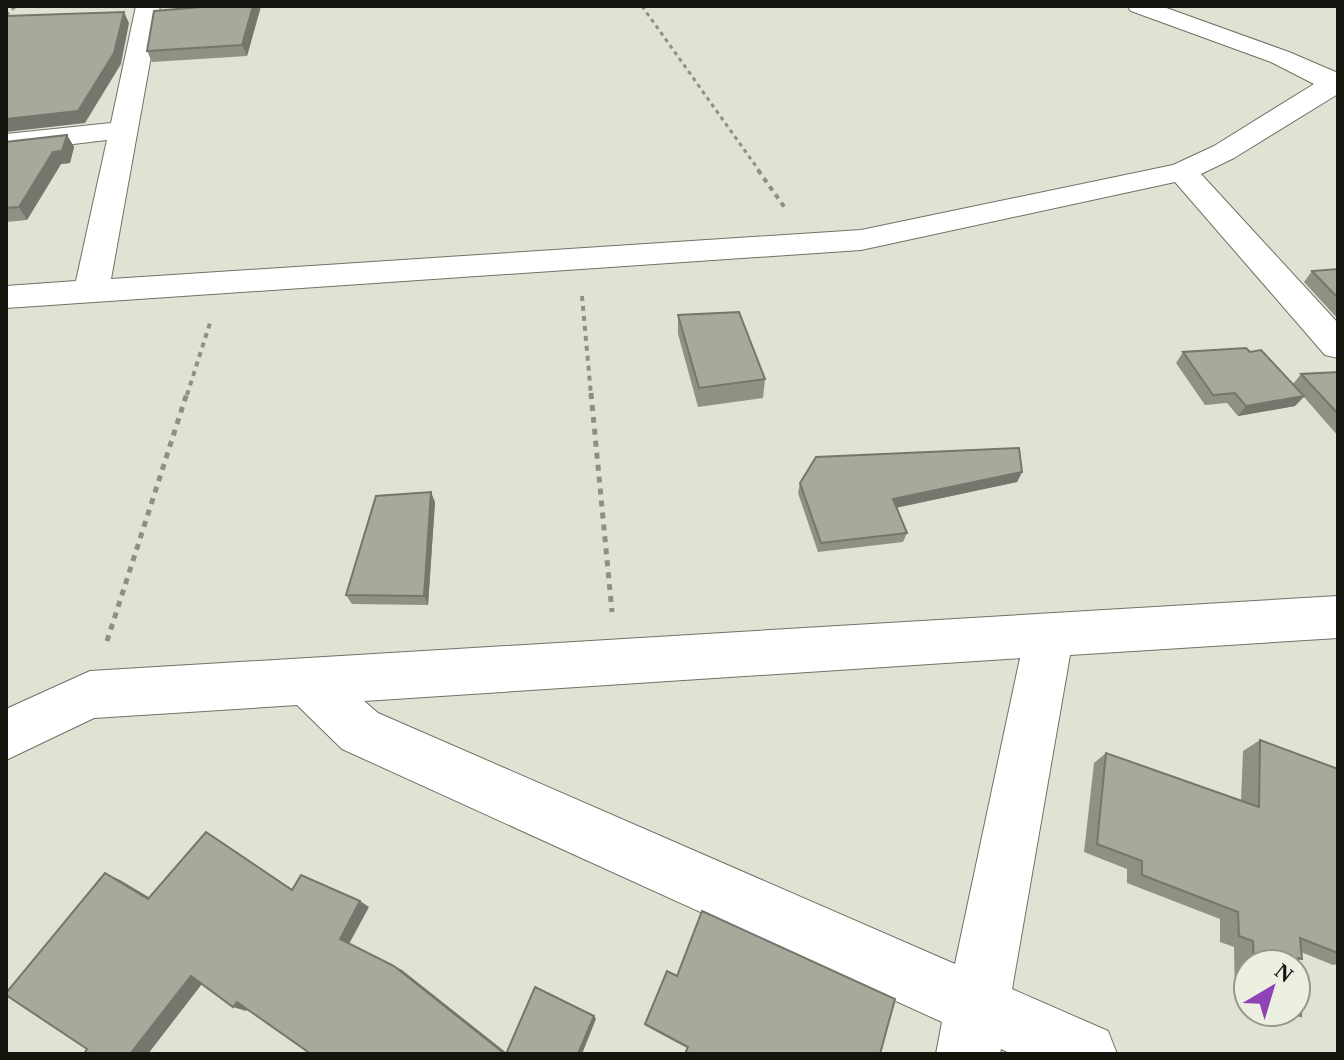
<svg xmlns="http://www.w3.org/2000/svg" width="1344" height="1060" viewBox="0 0 1344 1060" font-family="Georgia,serif">
<rect width="100%" height="100%" fill="#e0e3d4"/>
<g fill="none" stroke-linecap="round" stroke-linejoin="round">
<g stroke="#707265" stroke-width="2">
<g id="minor">
<path d="M136,6h24l-49,273 750,-49 312,-65 41,-19 100,-62 -43,-22 -140,-51 -4,-5h34l128,46 49,21v21l-104,64 -33,16 137,149v35l-13,-3 -150,-173 -314,68 -855,58v-22l70,-5 31,-141 -101,12v-18l105,-11z"/>
<path d="M1338,596v42l-268,17 -58,334 96,42 9,23h-105l-11,-5 -1,5h-64l6,-32 -600,-273 -45,-44 -203,13 -88,42v-51l84,-38zM1020,658l-65,306 -577,-251 -14,-12z"/>
</g>
</g>
<g stroke="#8e9085" stroke-width="3" stroke-dasharray="4 4" stroke-linecap="butt">
<path d="M642,6l118,166"/>
<path d="M6,15l10,-9"/>
</g>
<g stroke="#8e9085" stroke-width="4" stroke-dasharray="5 5" stroke-linecap="butt">
<path d="M758,170l27,38"/>
<path d="M582,296l9,99"/>
<path d="M187,395l23,-72"/>
</g>
<g stroke="#8e9085" stroke-width="5" stroke-dasharray="6 6" stroke-linecap="butt">
<path d="M591,393l21,219"/>
<path d="M107,641l80,-248"/>
</g>
<use href="#minor" fill="#fff" fill-rule="evenodd"/>
</g>
<g fill="#909185">
<path d="M6,6h92l-92,2z"/>
<path d="M261,6l-14,50 -95,6 -5,-11z"/>
<path d="M67,135l7,12 -4,16 -9,1 -34,56 -21,2v-80z"/>
<path d="M1338,269v50l-34,-37 8,-11z"/>
<path d="M678,315l87,64 -2,19 -65,9 -20,-73z"/>
<path d="M1183,352h67l43,32 8,-10 37,-2v64l-34,-39 -9,9 -57,10 -11,-13 -22,2 -29,-42z"/>
<path d="M1022,472l-5,10 -121,26 11,25 -4,9 -85,10 -20,-59 2,-10z"/>
<path d="M435,502l-7,103 -76,-1 -6,-9z"/>
<path d="M1260,740l78,29v195l-5,1 -32,-13 1,7 -4,1 3,56 -22,4 -19,-8h36v-48h-48v43l-13,-6 -1,-54 -14,-5v-23l-93,-36v-14l-43,-17 10,-89 12,-10 135,48 2,-50z"/>
<path d="M677,976l10,72 -41,-22 -1,-2z"/>
</g>
<g fill="#75766c">
<path d="M253,6h8l-14,50 -5,-11z"/>
<path d="M124,12l5,11 -8,41 -36,59 -79,9v-13z"/>
<path d="M67,135l7,12 -4,16 -9,1 -34,56 -8,-13 34,-55z"/>
<path d="M1304,396l-9,10 -57,10 8,-10z"/>
<path d="M1022,472l-5,10 -128,27 4,-10z"/>
<path d="M431,492l4,10 -7,103 -4,-9z"/>
<path d="M206,832l13,8 83,56 -10,-6z"/>
<path d="M105,873l15,7 42,25 -14,-6z"/>
<path d="M360,901l9,6 -20,37 -9,-5z"/>
<path d="M394,966l8,4 106,84h-3z"/>
<path d="M191,976l14,4 -57,74h-18z"/>
<path d="M237,1002l13,4 -4,5 -13,-4z"/>
<path d="M594,1016l2,3 -14,35h-4z"/>
</g>
<g fill="#a7a99b" stroke="#75766c" stroke-width="2">
<path d="M213,6h40l-11,39 -95,6 7,-40z"/>
<path d="M124,12l-10,41 -36,58 -72,8v-103z"/>
<path d="M67,135l-5,16 -9,1 -34,55 -13,1v-66z"/>
<path d="M1338,269v29l-26,-27z"/>
<path d="M739,312l26,67 -66,9 -21,-73z"/>
<path d="M1246,348l4,4 11,-2 43,46 -58,10 -11,-13 -22,2 -30,-43z"/>
<path d="M1338,372v42l-37,-40z"/>
<path d="M1019,448l3,24 -129,27 14,34 -86,10 -21,-60 16,-26z"/>
<path d="M431,492l-7,104 -78,-1 30,-99z"/>
<path d="M1260,740l78,29v184l-38,-15 2,21 -4,-1 3,58 -11,-4h6v-48h-42l-1,-23 -14,-5 -1,-24 -96,-37v-14l-45,-17 9,-91 153,54z"/>
<path d="M206,832l86,58 9,-15 59,26 -20,38 54,27 111,88h-194l-74,-52 -4,5 -42,-31 -61,78h-46l3,-5 -81,-54v-2l99,-120 43,26z"/>
<path d="M702,911l193,88 -15,55h-195l3,-7 -43,-23 22,-53 10,5z"/>
<path d="M535,987l59,29 -16,38h-72z"/>
</g>
<rect width="1344" height="1060" fill="none" stroke="#14140f" stroke-width="16"/>
<g transform="translate(1272 988) rotate(38)"><circle r="38" fill="#edf0e1" stroke="#96988d" stroke-width="2"/>
<path d="M0-6L14 30L0 20L-14 30Z" fill="#9043b5"/>
<text y="-12" font-size="22" font-weight="bold" text-anchor="middle" fill="#14140f">N</text>
</g>
</svg>
